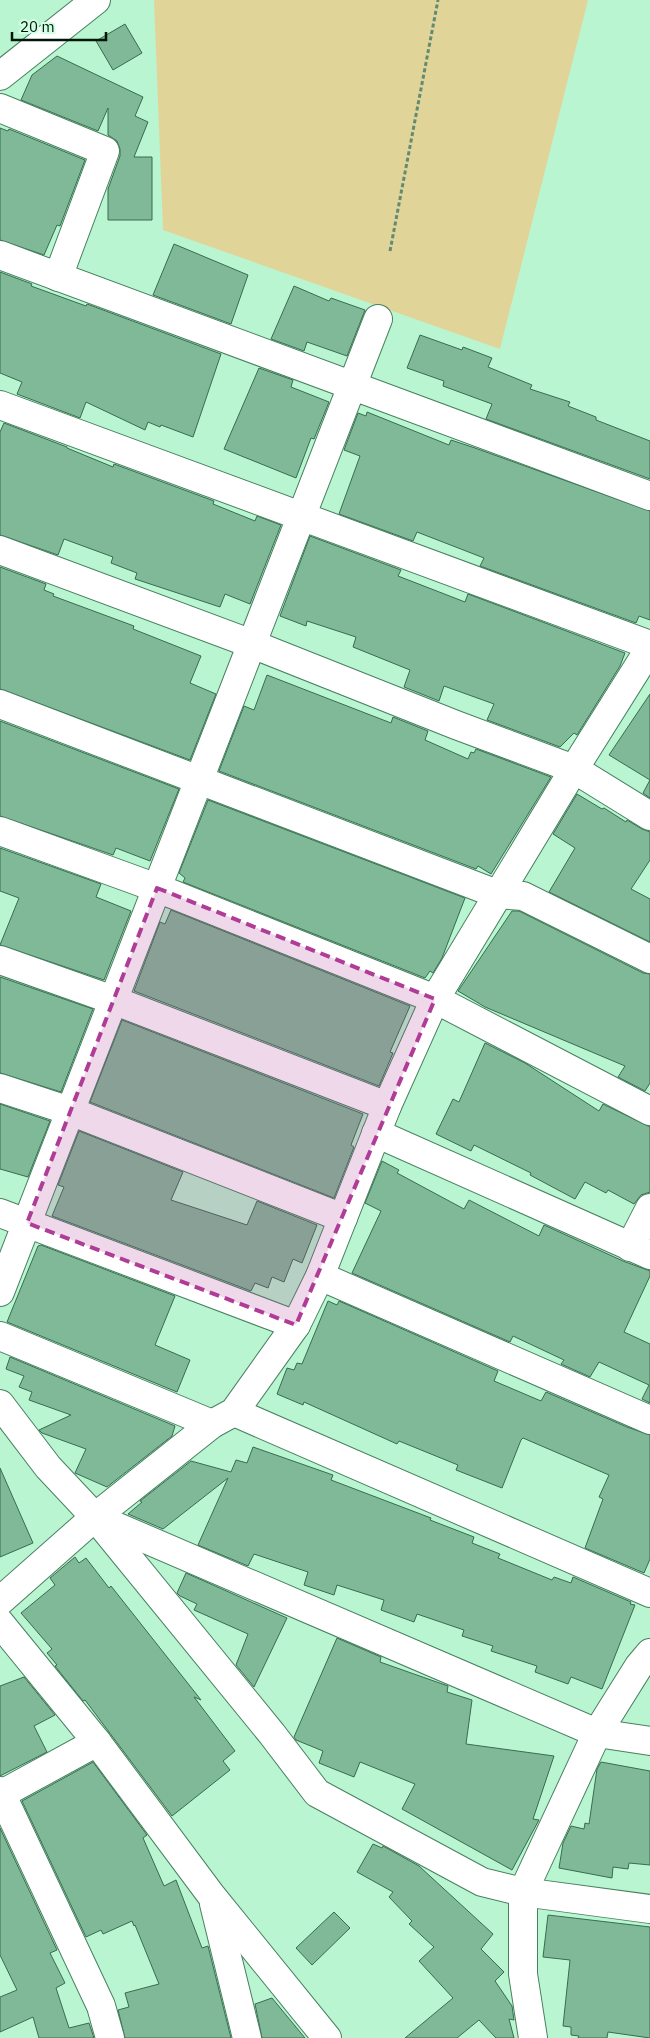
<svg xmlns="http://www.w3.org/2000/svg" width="650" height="2038" viewBox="0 0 650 2038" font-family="'IBM Plex Sans',sans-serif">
<rect width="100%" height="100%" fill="#b9f5d0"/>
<path fill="#e1d499" d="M154,0h434l-88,349 -337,-119z"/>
<g fill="#80b997" stroke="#366d4f">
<path d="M125,24l17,29 -29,17 -17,-29z"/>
<path d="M57,56l86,41 -8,19 13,6 -14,35h18v63h-44v-31l12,-33v-7l-3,-8 -9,-6v-27l-10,23 -77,-31 11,-25z"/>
<path d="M0,128l8,3 1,-2 76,31 -25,66 -3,-1 -13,30 -44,-15z"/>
<path d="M174,244l74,31 -17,49 -78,-29z"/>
<path d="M0,272l32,12 -1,2 55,20 1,-2 134,50 -28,83 -32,-12 -1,2 -12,-5 -3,8 -59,-28 -6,16 -63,-24 5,-12 -22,-9z"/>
<path d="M294,286l35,15 2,-3 34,12 -18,46 -40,-14 -3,9 -33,-12z"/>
<path d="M420,335l42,15 1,-3 29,11 -4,9 44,18 -2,4 40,13 -2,4 28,11v3l54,21v38l-164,-60 6,-15 -49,-18 1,-5 -37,-13z"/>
<path d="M259,368l34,12 -2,7 38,15 -15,37 -3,-1 -15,40 -72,-29z"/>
<path d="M367,412l82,33 2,-5 24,8 175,63v109l-11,-4 -3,7 -156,-57 4,-8 -67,-26 -4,9 -74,-27 21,-58 -16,-6 14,-37 8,3z"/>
<path d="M4,423l63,24v1l46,19 1,-3 100,37 -1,3 42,17 2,-5 24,9 -31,79 -25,-10 -5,13 -85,-28 2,-6 -26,-10 2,-6 -49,-18 -6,16 -58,-20v-103z"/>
<path d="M310,536l91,34 -3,6 67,26 3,-8 157,59 -5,13 -43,69 -3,-2 -14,14 -73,-27 7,-16 -50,-18 -5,15 -35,-14 6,-17 -57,-23 3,-10 -49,-16 -1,5 -26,-10z"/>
<path d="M0,567l46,17 -2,6 10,4 -1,2 81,30 -1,3 68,27 -11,27 26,11 -26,66 -190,-71z"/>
<path d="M267,675l124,48 2,-6 35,14 -3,9 43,19 3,-7 3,1 2,-4 75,28 -60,97 -13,-8 -2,3 -257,-98 25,-65 10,4z"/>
<path d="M650,694v104l-7,-5 7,-13 -41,-25z"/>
<path d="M0,721l179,68 -29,72 -34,-13 -3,7 -113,-39z"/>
<path d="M577,794l25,15 2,-1 22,14 1,-2 15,9 8,3v28l-19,29 19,10v43l-101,-50 26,-44 -22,-14z"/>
<path d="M208,800l257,98 -23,60 -9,15 -3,-2 -5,7 -242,-96 2,-4 -6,-5z"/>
<path d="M0,848l101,36 -5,13 35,14 -27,69 -104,-35 19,-47 -19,-7z"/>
<path d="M171,910l239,96 -20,46 3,1 -14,33 -245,-95 26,-69 5,2z"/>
<path d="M512,911h7l124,62 7,1v109l-5,8 -27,-14 7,-11 -140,-59 -27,-16z"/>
<path d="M0,977l93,32 -32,83 -61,-19z"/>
<path d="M122,1020l241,94 -12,31 3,2 -20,51 -244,-96z"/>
<path d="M485,1043l40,20 74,48 4,-7 47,23v65l-9,3 -7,9 -26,-14 -2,3 -21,-11 -10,17 -45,-24 1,-2 -57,-28 -3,6 -35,-17 17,-35 6,3z"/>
<path d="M0,1104l50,17 -22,56 -28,-8z"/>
<path d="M79,1131l104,41 -12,28 76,25 10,-24 60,24 -15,38 -9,-4 -9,23 -12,-5 -4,11 -13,-5 -4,8 -199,-75 12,-29 -6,-2z"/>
<path d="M382,1161l17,9 -2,3 67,36 5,-9 70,36 5,-11 79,36 27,10v5l-26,56 26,12v59l-8,-4 7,-14 -50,-23 -9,15 -29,-13 3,-4 -51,-24 -3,6 -158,-69 29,-62 -16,-8z"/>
<path d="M41,1245l134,51 -20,49 35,15 -13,32 -170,-70 31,-76z"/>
<path d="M328,1301l9,4 2,-4 159,70 -4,10 47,20 5,-9 81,35 23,8v124l-6,14 -59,-25 18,-49 -4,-2 10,-22 -86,-37 -2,2 -19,48 -46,-18 2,-5 -59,-24 -2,3 -93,-42 -1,3 -26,-11 10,-26 7,2 3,-7 5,1z"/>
<path d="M10,1357l165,69 -3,10 -65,51 -32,-14 11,-24 -44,-16 -3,-3 32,-15 -42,-15 3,-8 -13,-5 5,-11 -18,-7z"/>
<path d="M253,1447l80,28 -2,5 100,38 -1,2 44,17 -2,6 28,11 -2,4 54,22 2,-3 17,6 2,-6 58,25 -1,2 5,1 -33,84 -31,-12 -3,7 -33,-12 2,-6 -46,-15 2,-5 -31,-10 2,-6 -47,-16 -3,8 -33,-12 3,-10 -47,-15 -3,10 -30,-10 4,-13 -54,-18 -6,12 -50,-21 30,-67 -65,51 -35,-15 14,-12 -2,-1 51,-40 40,11 5,-12 11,3z"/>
<path d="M0,1468l33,75 -33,14z"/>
<path d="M75,1557l4,6 7,-5 23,30 2,-2 90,114 -7,-3 41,54 -12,10 7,9 -58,46 -87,-116 -2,1 -28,-35 2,-1 -10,-12 5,-4 -31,-36 34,-28 -5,-7z"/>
<path d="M186,1573l101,45 -33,69 -18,-22 12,-31 -54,-24 3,-6 -17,-8 -3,-3z"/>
<path d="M337,1638l44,19 -1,5 68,24 -1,6 25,8 -6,44 88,12 -21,63 6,1 -27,50 -110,-61 13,-25 -55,-22 -6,15 -35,-14 4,-12 -27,-11 -2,-3z"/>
<path d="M24,1677l31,38 -21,11 13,26 -47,24v-90z"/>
<path d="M93,1762l54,73 -4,3 21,48 12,-6 26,68 6,-2 23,92h-106l-7,-28 11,-3 -4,-14 34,-9 -24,-59 -1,1 -2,-5 -29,13 -2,-4 -15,7 -64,-136z"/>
<path d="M601,1762l49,9v94l-21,-2 -1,6 -15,-2 -1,11 -53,-10 4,-25 8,-17 13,3 1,-6 4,1 8,-55z"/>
<path d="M0,1828l57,122 -7,3 15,30 -9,5 13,40 20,-5 5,15h-55l-6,-21 -33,15v-35l17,-7 -17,-35z"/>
<path d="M373,1844l9,4 1,-2 36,20 74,68 -12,15 23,23 -9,9 17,25 2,14 -5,-1 5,19h-18l-17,-18 -22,18h-52l48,-40 -34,-37 15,-14 -25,-23 3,-3 -23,-24 4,-5 -36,-20z"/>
<path d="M334,1912l16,16 -38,37 -16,-17z"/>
<path d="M548,1915l102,12v111l-42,-6 -1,6h-29l1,-2 -8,-1v-8l-8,-1 7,-66 -27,-3z"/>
<path d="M272,1998l33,40h-43l-7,-34z"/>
</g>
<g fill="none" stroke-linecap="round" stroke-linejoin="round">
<g stroke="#488060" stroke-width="30">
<g id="minor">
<path d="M0,76l96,-76"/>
<path d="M0,108l105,43 -47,126"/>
<path d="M0,255l650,241"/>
<path d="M0,405l650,240"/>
<path d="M0,550l252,94 204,81 118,44 76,47"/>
<path d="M0,704l497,190 26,2 127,63"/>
<path d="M0,831l157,57 278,111 215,112"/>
<path d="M0,960l113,40 274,106"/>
<path d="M0,1088l70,23 273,107"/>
<path d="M376,1133l274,122"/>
<path d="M0,1213l296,112"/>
<path d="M630,1247l20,-39"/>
<path d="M320,1276l330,144"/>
<path d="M0,1292l378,-973"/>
<path d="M0,1336l212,88"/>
<path d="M0,1404l48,63 47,50 177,217 45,59 165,89 41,10 127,17"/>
<path d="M234,1412l416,181"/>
<path d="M99,1519l498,214 53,8"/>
<path d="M0,1601l95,-84 117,-93 22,-12 62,-87 24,-49 67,-170 48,-107 139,-230 76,-121"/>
<path d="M0,1623l97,119 114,153 116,143"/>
<path d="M0,1791l101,215 9,32"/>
<path d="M0,1795l97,-53"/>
<path d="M214,1904l33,134"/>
<path d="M533,2038l-10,-64v-82l74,-159 42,-67 11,-13"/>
</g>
</g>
<path stroke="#628b72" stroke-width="3" stroke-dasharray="4 2.5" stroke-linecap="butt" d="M390,251l48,-251"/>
<use href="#minor" stroke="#fff" stroke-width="28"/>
</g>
<path fill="#af3c96" fill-opacity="0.2" stroke="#af3c96" stroke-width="4" stroke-dasharray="10 6" stroke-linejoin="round" d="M157,888l278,111 -139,326 -269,-102z"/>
<path d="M12 32v8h94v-8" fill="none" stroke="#01160a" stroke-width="2.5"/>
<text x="20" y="32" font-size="15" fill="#01160a" stroke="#d0ffe2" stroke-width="4" paint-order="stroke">20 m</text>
</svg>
